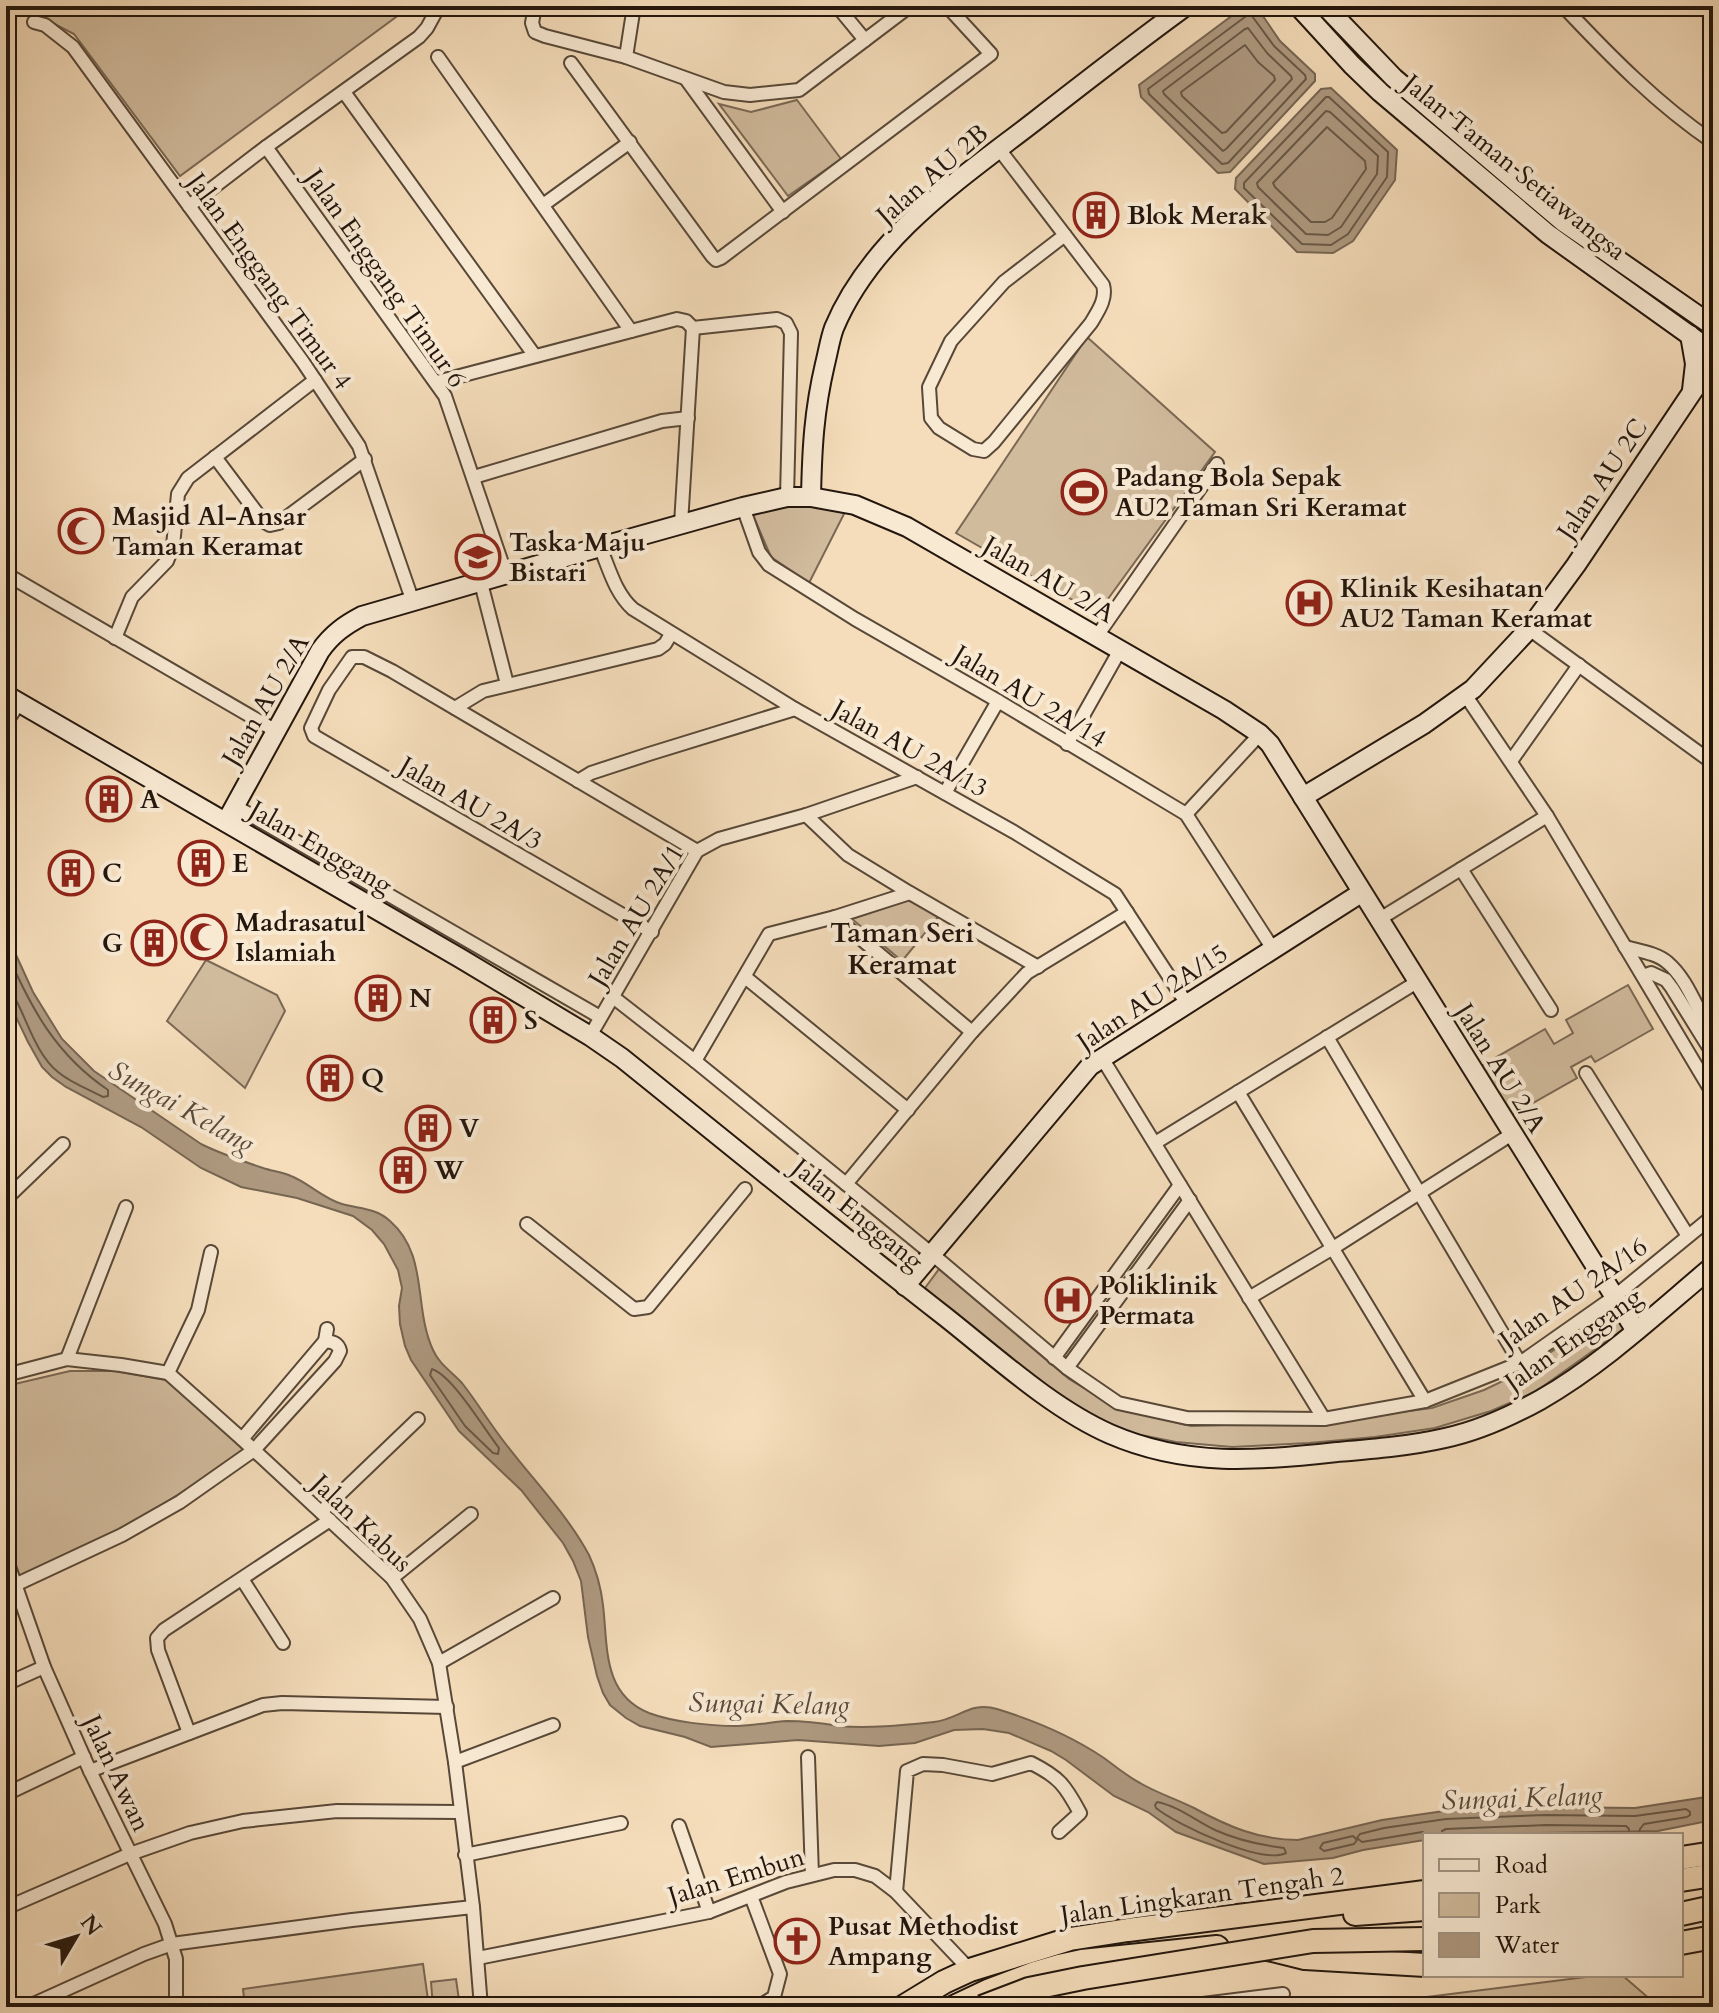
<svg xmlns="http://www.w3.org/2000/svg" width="1719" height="2013" viewBox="0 0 1719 2013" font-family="Cardo,serif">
<rect width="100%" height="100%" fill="#f5ddbb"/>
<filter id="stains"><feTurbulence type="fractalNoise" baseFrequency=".0025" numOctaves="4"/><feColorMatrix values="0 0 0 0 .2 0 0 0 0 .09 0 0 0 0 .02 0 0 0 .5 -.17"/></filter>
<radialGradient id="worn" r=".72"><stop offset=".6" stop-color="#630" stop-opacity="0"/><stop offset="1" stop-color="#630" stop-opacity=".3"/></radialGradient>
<g fill="#d1bb9d" stroke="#7a6855" stroke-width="2">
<path d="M36,6h375l-231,170 -106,-142 -31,-16z"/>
<path d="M797,100l44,59 -53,37 -69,-92 32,8z"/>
<path d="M1087,337l128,115 -118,162 -141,-81z"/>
<path d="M798,501l48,9 -37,73 -38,-26 -18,-42z"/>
<path d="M908,900l31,16 -37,45 -50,-42z"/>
<path d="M206,960l71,35 8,16 -40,77 -78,-67z"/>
<path d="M1628,985l25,44 -58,33 -4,-6 -20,11 6,11 -67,38 -29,-50 64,-37 9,15 19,-11 -7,-13z"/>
<path d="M939,1269l130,110 50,30 72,17 131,-4 110,-14 52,-18 40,-19 87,-61 14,18 -90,64 -44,19 -56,17 -60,9 -66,6 -77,4 -56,-5 -60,-12 -67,-40 -124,-102z"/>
<path d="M70,1371h45l51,9 83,68 -111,73 -120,59 -12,-36v-158z"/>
<path d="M423,1964l6,43h-184l-2,-18z"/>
<path d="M1602,1975h20l37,32h-281l33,-8z"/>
<path d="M456,1979l4,28h-27l-2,-25z"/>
</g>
<g fill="#ae9980" stroke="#766552" stroke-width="2">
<path d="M1245,6h11l24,35 35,33v7l-85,91 -12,1 -77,-76 -2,-12z"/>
<path d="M1331,88l66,62 -2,30 -42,61 -20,12 -36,-1 -62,-63 1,-11 85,-89z"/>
<path d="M6,933l27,59 29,47 32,32 107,73c20,10 41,17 62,24 9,3 19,4 28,8 18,7 31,22 51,28 18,5 34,4 48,17 39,34 23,86 43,129 6,14 19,22 29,33 15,19 28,41 43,60 28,37 62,71 84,112 7,15 12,33 14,50 5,41 -1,89 46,108 24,9 61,13 87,13 17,0 34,-4 51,-5 18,0 34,2 52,5 29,3 66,-1 95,-4 25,-3 36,-21 63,-13 36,11 76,28 107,49 12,9 23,18 36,25 17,10 36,16 54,25 33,18 65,32 104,32l84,-20 62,-9 101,-4 90,1 78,-12v24l-55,11 -233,4v5l-62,10 -30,8 -69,6 -88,-32 -28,-20 -34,-16 -48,-36 -15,-9 -42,-18 -26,-4 -29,1 -39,13 -36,3 -81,-6 -87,7 -26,-10 -45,-11 -14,-8 -16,-13 -7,-12 -6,-17 -9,-39 -7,-56 -8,-20 -10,-18 -42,-53 -62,-59 -48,-71 -6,-14 -5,-22 -1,-18 3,-18 -4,-18 -14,-26 -12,-14 -19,-14 -56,-18 -56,-11 -40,-19 -60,-41 -75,-40 -14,-10 -10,-10 -14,-25 -22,-46z"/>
</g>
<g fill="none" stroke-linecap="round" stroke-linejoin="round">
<g stroke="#685846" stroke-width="2">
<path d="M1249,14l3,2 22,30 31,29 1,4 -78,84 -6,1 -73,-70 -1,-5z"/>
<path d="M1248,28l19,25 24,23 1,3 -66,70 -3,2 -59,-57 -1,-3 82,-62z"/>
<path d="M1245,45l13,17 16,14 1,4 -49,52 -4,1 -40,-37 -1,-4z"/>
<path d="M1326,97h3l59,55 -1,25 -39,57 -17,11 -29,-1 -58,-56v-5z"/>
<path d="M1326,111l4,1 48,44 -1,18 -36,53 -13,8 -22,-1 -48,-47 -1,-4z"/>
<path d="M1327,127l38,34 1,8 -34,49 -7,4h-14l-36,-35 -2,-4z"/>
<path d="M6,951c25,57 49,103 102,139v6l-5,1c-15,-8 -32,-14 -45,-25 -21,-17 -30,-49 -42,-72l-4,-4 -6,-1"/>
<path d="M432,1369c21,7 52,60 67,79l-1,6 -5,-1 -28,-27 -35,-51z"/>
<path d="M1157,1802c21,4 39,19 58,28 22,10 45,15 69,18l2,5c-24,12 -109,-28 -130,-45l-1,-3z"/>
<path d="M1430,1835l-8,-3 -60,10 -5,-4 3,-4 24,-6 62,-9 99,-4 90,1 51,-7 4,3v3l-3,2 -43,7 -4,5 -1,6"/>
<path d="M1442,1835v-4l4,-2 100,-4 80,1 3,3v6"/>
<path d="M1353,1836l4,4 -3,4 -30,7 -4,-3 3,-5z"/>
</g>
<g stroke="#584838" stroke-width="16">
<g id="street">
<path d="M535,6l-3,17 3,9 10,4 81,21 98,35 26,3 49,-5 111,-84"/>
<path d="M837,6l28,34"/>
<path d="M1563,6c46,49 95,99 150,136"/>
<path d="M34,22l11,3 28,22 230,315 56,84 54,156"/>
<path d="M438,57l193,274"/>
<path d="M626,57l8,-51"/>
<path d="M571,63l141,193 4,4 5,-2 270,-204 -44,-48"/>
<path d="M686,79l97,133"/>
<path d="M344,92l191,264"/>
<path d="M266,147l179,249 61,179"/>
<path d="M999,149l104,136c4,14 -5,26 -12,38l-97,119 -10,9 -11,-2 -34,-21 -8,-10 -2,-31 22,-46 53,-59 61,-47"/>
<path d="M543,205l87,-63"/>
<path d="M189,206l77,-59 153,-110 8,-9 12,-22"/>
<path d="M437,382l240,-63 9,2 7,7 84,-9 9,4 5,10 -4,164"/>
<path d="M215,457l48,64 7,4 9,-2 86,-64"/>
<path d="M6,463v4"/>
<path d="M474,477l188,-56 26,-3"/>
<path d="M743,507l16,45 10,13 86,54 143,82 188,113 87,135"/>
<path d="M681,524l12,-196"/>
<path d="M600,547c9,21 15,46 33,62l162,100 219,123 101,62 72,110"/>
<path d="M6,574l270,157"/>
<path d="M481,583l26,101"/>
<path d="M1529,629l184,134"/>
<path d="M1097,636l120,-172"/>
<path d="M115,638l17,-41 35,-36 6,-15 5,-52 10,-16 127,-98"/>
<path d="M1466,696l81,120 166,278"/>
<path d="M455,708l28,-17 175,-42 7,-5 6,-10"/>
<path d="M6,723l13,-20"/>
<path d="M1067,744l53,-94"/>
<path d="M1511,761l68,-96"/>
<path d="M578,781l13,-8 58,-19 146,-45"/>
<path d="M945,793l53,-92"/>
<path d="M235,806l365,211"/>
<path d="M1186,814l74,-80"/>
<path d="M806,815l42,40 62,38 128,74"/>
<path d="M1461,869l90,141"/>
<path d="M835,917l137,115"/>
<path d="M1378,920l169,-104"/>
<path d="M652,932l-338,-196 -3,-8 18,-38 23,-33h12l28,14 305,180"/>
<path d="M1625,947c14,4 32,6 43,16 21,18 29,49 45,71"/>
<path d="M1643,976l8,-3 15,7 6,8 41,66"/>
<path d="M745,977l163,133"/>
<path d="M613,997l82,64 237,193 135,114 51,35 69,15 137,1 101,-18 95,-38 94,-66 99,-81"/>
<path d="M590,1036l107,-185 22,-12 87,-24 111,-38"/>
<path d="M1327,1037l193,326"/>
<path d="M1102,1058l222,361"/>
<path d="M6,1060l2,-2"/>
<path d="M695,1061l74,-127 66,-17 75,-24"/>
<path d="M1586,1073l102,163"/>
<path d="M1238,1092l187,309"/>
<path d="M1155,1143l262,-161"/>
<path d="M846,1184l126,-152 55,-59 100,-61"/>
<path d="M6,1199l57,-55"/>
<path d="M527,1224l107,85 14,-2 97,-118"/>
<path d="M1249,1298l84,-50 179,-114"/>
<path d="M1054,1358l126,-173"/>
<path d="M67,1359l59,-152"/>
<path d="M1067,1368l123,-168"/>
<path d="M168,1373l30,-63 13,-58"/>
<path d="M6,1375l61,-16 54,6 47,8 74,66 150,139 28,41 19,44 16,99 18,145 8,100"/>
<path d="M242,1439l83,-98 2,-12"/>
<path d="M321,1512l97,-93"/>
<path d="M6,1558l38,109 46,104 75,153 11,35v48"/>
<path d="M392,1578l79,-64"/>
<path d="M242,1579l41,64"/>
<path d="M15,1585l107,-50 58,-33 74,-52 81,-89 5,-10c-2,-8 -7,-9 -15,-10"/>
<path d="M439,1663l114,-65"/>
<path d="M6,1684l38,-17"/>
<path d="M189,1733l-31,-83 -1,-12 7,-8 166,-110"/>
<path d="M808,1757l4,118"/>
<path d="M455,1762l98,-37"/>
<path d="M90,1771l173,-66 19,-2 165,4"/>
<path d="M6,1794l78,-37"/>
<path d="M679,1826l30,86"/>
<path d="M465,1855l156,-32"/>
<path d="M896,1892l11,-121 16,-7 20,1 49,9 39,-11c28,14 34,22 49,50l-21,19"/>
<path d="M751,1896l29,78 -6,23 -16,10"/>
<path d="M6,1908l124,-54 60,-21 53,-12 94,-10 123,1"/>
<path d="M478,1958l231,-46 77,-30 48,-12h21l20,6 21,16 74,78"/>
<path d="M27,2007l117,-53 28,-10 180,-24 121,-13"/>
<path d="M1179,2007l104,-13"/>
</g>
</g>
<g stroke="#23160d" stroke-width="22">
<g id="secondary">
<path d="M1298,6l54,59 28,27 168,142 165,118"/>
<path d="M1325,6l69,72 168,143 151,105"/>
<path d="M1690,335l5,29 -3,26"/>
<path d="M811,497c1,-49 3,-86 14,-133 3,-12 5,-25 9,-36 38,-91 126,-149 201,-207 50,-39 100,-78 151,-115"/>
<path d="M6,695l454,263 130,78 32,22c107,86 213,173 321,257 51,40 108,93 167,119 76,33 148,27 227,18 36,-3 73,-6 108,-14 33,-7 66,-22 95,-38 63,-36 118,-88 173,-134"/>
<path d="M1303,797l121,-73 49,-35 56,-60 47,-64 137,-204"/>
<path d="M226,822l94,-171c12,-17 25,-26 42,-35l238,-69 143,-40 44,-10h24l44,8 52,22 317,183 36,24 10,10 366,587"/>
<path d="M905,1286l185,-220 271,-173"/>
</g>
</g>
<g stroke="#23160d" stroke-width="26">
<g id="highway">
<path d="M1681,1858l32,-5"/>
<path d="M1681,1880l32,-5"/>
<path d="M1355,1914l70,-5"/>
<path d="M1681,1914l32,-7"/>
<path d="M1681,1943l32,-6"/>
<path d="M1268,1949l37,9 120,7"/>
<path d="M903,2007l41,-25 26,-12 100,-31 58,-9 297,-38"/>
<path d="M954,2007l36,-17 45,-17 24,-7 23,-5 135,-14"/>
</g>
</g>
<use href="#street" stroke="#f8e9d3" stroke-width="12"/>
<use href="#secondary" stroke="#f8e9d3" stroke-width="18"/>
<use href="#highway" stroke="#f5ddbb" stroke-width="22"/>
<g stroke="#23160d" stroke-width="26" stroke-linecap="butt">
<path id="highway-bridge" d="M982,2007l47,-18 54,-11 230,-37 112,-2"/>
</g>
<use href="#highway-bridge" stroke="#f5ddbb" stroke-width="22"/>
</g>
<defs>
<g id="building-ring" transform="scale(2.3)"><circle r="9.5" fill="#f8e9d3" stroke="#8f2418" stroke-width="1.5"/><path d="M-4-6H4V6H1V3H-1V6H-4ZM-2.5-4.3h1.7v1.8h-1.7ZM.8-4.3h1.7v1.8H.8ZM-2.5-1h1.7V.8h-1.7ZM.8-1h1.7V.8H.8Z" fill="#8f2418"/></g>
<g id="stadium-ring" transform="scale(2.3)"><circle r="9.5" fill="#f8e9d3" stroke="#8f2418" stroke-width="1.5"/><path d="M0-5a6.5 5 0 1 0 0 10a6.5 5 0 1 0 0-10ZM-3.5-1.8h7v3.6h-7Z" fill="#8f2418"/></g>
<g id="mosque-ring" transform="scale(2.3)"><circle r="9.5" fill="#f8e9d3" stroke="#8f2418" stroke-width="1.5"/><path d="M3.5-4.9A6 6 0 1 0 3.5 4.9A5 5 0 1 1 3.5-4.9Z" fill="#8f2418"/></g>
<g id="school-ring" transform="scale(2.3)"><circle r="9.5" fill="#f8e9d3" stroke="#8f2418" stroke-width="1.5"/><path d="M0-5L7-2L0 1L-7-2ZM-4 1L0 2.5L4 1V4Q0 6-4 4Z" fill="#8f2418"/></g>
<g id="hospital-ring" transform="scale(2.3)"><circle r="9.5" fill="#f8e9d3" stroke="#8f2418" stroke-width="1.5"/><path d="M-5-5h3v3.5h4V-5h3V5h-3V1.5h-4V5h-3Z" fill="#8f2418"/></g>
<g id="church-ring" transform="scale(2.3)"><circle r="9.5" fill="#f8e9d3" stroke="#8f2418" stroke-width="1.5"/><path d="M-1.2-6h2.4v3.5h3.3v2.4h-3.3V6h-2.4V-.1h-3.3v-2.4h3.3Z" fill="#8f2418"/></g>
</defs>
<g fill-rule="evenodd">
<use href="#building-ring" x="1096" y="215"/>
<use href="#stadium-ring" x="1084" y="492"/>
<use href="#mosque-ring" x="81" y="531"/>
<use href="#school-ring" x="478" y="557"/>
<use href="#hospital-ring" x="1309" y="603"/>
<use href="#building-ring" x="109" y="799"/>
<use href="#building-ring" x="201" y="863"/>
<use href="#building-ring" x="71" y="873"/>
<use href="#mosque-ring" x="204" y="937"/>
<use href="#building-ring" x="154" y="943"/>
<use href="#building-ring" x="378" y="998"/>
<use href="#building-ring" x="493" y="1020"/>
<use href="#building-ring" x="330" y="1078"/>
<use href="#building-ring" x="428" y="1128"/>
<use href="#building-ring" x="403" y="1170"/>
<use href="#hospital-ring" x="1068" y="1300"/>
<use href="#church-ring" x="797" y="1941"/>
</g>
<g text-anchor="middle" stroke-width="8" stroke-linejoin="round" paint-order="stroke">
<g font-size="26" fill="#23160d" stroke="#f8e9d3">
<text transform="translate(1515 167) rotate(39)" y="9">Jalan Taman Setiawangsa</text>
<text transform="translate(932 174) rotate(-41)" y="9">Jalan AU 2B</text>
<text transform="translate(386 278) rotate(55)" y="9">Jalan Enggang Timur 6</text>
<text transform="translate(270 281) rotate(54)" y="9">Jalan Enggang Timur 4</text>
<text transform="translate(1602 479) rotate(-56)" y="9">Jalan AU 2C</text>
<text transform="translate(1049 579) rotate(30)" y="9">Jalan AU 2/A</text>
<text transform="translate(1030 696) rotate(31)" y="9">Jalan AU 2A/14</text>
<text transform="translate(265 700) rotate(-60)" y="9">Jalan AU 2/A</text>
<text transform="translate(910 748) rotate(29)" y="9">Jalan AU 2A/13</text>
<text transform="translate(471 803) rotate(30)" y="9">Jalan AU 2A/3</text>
<text transform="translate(321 847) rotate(30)" y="9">Jalan Enggang</text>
<text transform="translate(636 915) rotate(-59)" y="9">Jalan AU 2A/1</text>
<text transform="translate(1152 997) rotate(-33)" y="9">Jalan AU 2A/15</text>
<text transform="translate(1501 1068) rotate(58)" y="9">Jalan AU 2/A</text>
<text transform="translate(858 1214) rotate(39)" y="9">Jalan Enggang</text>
<text transform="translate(1573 1293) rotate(-35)" y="9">Jalan AU 2A/16</text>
<text transform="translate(1573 1339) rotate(-35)" y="9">Jalan Enggang</text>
<text transform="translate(362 1523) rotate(44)" y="9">Jalan Kabus</text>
<text transform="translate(117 1773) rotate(65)" y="9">Jalan Awan</text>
<text transform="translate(736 1876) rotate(-17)" y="9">Jalan Embun</text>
<text transform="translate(1202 1895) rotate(-8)" y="9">Jalan Lingkaran Tengah 2</text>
</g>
<g font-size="26" font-weight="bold" fill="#23160d" stroke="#f8e9d3" text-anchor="start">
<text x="1127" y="224">Blok Merak</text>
<text x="1115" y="486">Padang Bola Sepak<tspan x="1115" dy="30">AU2 Taman Sri Keramat</tspan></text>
<text x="112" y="525">Masjid Al-Ansar<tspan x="112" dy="30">Taman Keramat</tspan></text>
<text x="509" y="551">Taska Maju<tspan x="509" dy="30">Bistari</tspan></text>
<text x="1340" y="597">Klinik Kesihatan<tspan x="1340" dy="30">AU2 Taman Keramat</tspan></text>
<text x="140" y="808">A</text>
<text x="232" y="872">E</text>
<text x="102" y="882">C</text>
<text x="235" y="931">Madrasatul<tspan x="235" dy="30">Islamiah</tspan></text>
<text x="123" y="952" text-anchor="end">G</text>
<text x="409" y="1007">N</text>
<text x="524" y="1029">S</text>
<text x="361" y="1087">Q</text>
<text x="459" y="1137">V</text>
<text x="434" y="1179">W</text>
<text x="1099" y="1294">Poliklinik<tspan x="1099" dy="30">Permata</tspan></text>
<text x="828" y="1935">Pusat Methodist<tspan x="828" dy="30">Ampang</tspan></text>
</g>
<g font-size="28" font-weight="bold" fill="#23160d" stroke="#f8e9d3">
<text x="902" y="942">Taman Seri<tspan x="902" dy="32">Keramat</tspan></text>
</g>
<g font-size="28" font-style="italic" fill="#5b4a3b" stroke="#f8e9d3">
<text transform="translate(182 1106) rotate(29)" y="10">Sungai Kelang</text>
<text transform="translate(769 1703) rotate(1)" y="10">Sungai Kelang</text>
<text transform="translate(1522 1797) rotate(-2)" y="10">Sungai Kelang</text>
</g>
</g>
<rect width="1719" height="2013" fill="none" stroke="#f5ddbb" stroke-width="32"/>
<rect x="8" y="8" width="1703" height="1997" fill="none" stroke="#23160d" stroke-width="4"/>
<rect x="16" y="16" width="1687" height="1981" fill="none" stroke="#23160d" stroke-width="2"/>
<rect x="1423" y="1833" width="260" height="144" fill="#f8e9d3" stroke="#a39584" stroke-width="2"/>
<rect x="1439" y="1859" width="40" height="12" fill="#f8e9d3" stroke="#a39584" stroke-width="2"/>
<text x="1495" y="1873" font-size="24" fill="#23160d">Road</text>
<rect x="1439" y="1893" width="40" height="24" fill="#d1bb9d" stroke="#a39584" stroke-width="2"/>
<text x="1495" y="1913" font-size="24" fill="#23160d">Park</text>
<rect x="1439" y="1933" width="40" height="24" fill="#ae9980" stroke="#a39584" stroke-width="2"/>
<text x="1495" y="1953" font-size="24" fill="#23160d">Water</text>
<g transform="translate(76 1937) rotate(52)" stroke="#f8e9d3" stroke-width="6" paint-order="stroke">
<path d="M0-6L14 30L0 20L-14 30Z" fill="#23160d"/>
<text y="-12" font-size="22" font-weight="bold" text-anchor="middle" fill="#23160d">N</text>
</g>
<rect width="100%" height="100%" filter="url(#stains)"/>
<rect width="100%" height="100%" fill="url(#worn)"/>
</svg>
